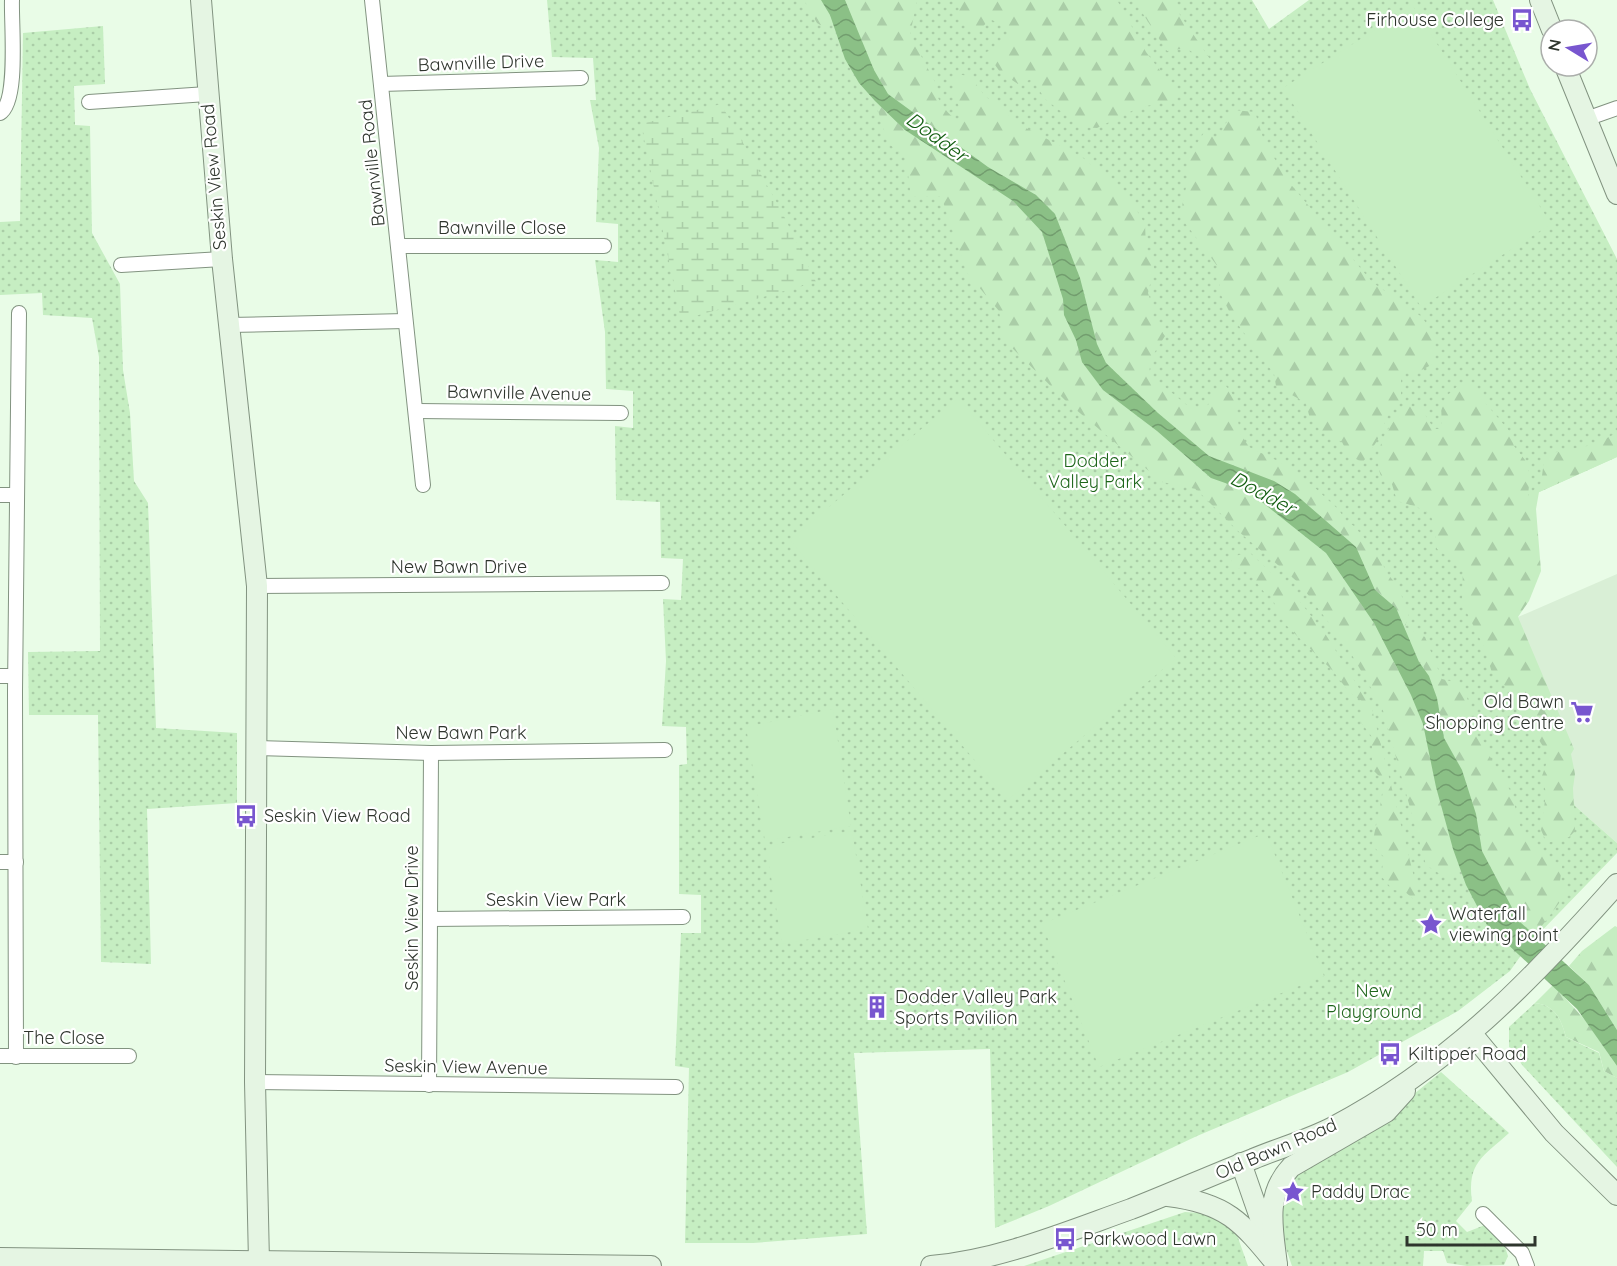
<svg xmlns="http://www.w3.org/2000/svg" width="1617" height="1266" viewBox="0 0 1617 1266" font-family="Quicksand,sans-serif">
<defs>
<pattern id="grass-dots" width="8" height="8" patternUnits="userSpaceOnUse" patternTransform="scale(1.5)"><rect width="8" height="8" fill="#c6eec2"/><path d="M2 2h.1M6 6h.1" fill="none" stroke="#aacda7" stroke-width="1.8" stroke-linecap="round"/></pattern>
<pattern id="forest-firs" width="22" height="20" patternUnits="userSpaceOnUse" patternTransform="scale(1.5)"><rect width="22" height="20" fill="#c6eec2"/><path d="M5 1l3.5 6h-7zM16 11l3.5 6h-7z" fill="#aacda7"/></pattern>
<pattern id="wetland-marsh" width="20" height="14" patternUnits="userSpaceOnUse" patternTransform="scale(1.5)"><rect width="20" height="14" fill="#c6eec2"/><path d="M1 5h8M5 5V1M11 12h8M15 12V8" fill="none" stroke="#aacda7"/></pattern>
<pattern id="water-waves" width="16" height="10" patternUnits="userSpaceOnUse" patternTransform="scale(1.5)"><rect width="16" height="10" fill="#8bc086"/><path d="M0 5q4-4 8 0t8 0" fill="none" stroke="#729d6e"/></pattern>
</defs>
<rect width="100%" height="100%" fill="#e9fce7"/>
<path fill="#d9efd6" d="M1617,574v269l-42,-37 -57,-189z"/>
<g fill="url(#grass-dots)">
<path d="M547,0h705l17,29 40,-29h184l37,89 87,170v198l-102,46 3,114 57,189 42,37v10l-88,91 -19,27 -52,40 -110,61 -151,64 -148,70 -54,22 -5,-179 -136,4 13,181 -114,9h-68l4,-175 -14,-2 6,-133h20v-38l-22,-1v-129l8,-1 -1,-37 -24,-1 4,-65 -3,-62 18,1 2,-41 -22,-1 -1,-56 -44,-2 -1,-74 18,2v-37l-27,-2 -1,-57 -10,-72 23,2v-38l-22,-2 3,-74 -9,-48h6l-3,-42 -41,-1z"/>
<path d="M103,26l2,58 -31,2 1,39 15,1 2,107 28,51 3,86 7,43 4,68 14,22 8,225 81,5v70l-90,6 4,155 -50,-2 -3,-247h-69l-1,-63 72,-1 -1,-294 -7,-39 -49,-3 -1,-22 -42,2v-73l20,-1 3,-188z"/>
<path d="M1535,1003c20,2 26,16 31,34l33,16 5,18 13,7v89l-94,-101 -14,-19v-20z"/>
<path d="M1441,1072l68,61c-26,24 -42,29 -37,68l-16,20 11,11 18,-7 18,16 5,15 -4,9 -37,1 -20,-3 -4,-12h-19l-1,15h-131l-13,-38 2,-36 11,-16 122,-82z"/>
<path d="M1185,1212l28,2 24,21 11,31h-224z"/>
</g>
<g fill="url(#forest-firs)">
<path d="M804,0h17l9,15 -3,14 -10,-6z"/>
<path d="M845,0h72l-7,35 25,47c-2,14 12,32 23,39l3,-10 -7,-16 1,-21 15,2 14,19 36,30 62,32 46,39 17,28 1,24 8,19 -6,26 5,15v11l12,17 -14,22 -2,16 45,37 14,-6 14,-24 12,15 6,37 9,14 31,15 34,25 25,23 7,11 8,5 28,33 3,12 12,14 12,28 -4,14 20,10 17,42 20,5 8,22 3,25 12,12 1,7 25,42 12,44 21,19 18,11 -2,15 9,9 -34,45 -16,-14 -37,-70 -6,-37 -14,-44 -18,-32 -7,-40 -8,-21 -45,-81 -9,-5 -7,-12 -12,-32 -10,-7 -8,-11 -13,-7 -30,-28 -21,-13 -65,-25 -51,-43 -52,-50 -9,-19 -17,-66 -25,-64 -19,-19 -48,-28 -100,-73 -14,-24z"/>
<path d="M959,0h158l29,52 30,40 -3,8 -35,8 -41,20 -16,-1 -36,-28 -13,-20 -14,5 -18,-12 -14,-20 13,-4 11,-19 -20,-10 -13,14 -18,-18z"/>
<path d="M1134,0h36l46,68 -30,-20 -19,3z"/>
<path d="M875,101l30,29 108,71 29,31 21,67 1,16 12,25 6,22 42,43 87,73 37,13 78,62 48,70 37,72 12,29 13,63 23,78 -3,11h-13l-17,-11 -44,-158 -33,-57 -49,-66 -62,-53 -42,-42 -34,-7 -94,-79 -64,-63 -5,-29 -32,-38 -26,-77 -30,1 -5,-39 -18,-15z"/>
<path d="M1233,110l22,2 9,29 24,40 84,101 50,35 12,18 -1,29 -17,9 -15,-1v28l-13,15 -11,26 -14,21 -14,-6 -7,-14 -20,-10 -12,-13 -4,-16 -30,-17 -2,-12 -43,-59 -10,-20 -3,-28 -38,-51 8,-38 -1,-19 18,-28 12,9z"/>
<path d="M1459,385h11l40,47 4,14 11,14 5,15 -2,21 13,-13 3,-22 8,-8 40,-8 25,-12v24l-78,35 -3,17 5,62 -12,30 -11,16 56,132 -3,5 4,20 -2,14 2,43 -6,6 -22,6 -6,-13 5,-37 -4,-17 7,-20 -46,-73 -11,-10 -7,-24 -23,-46 1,-36 -26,-18c-4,-39 -3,-37 -40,-48l-6,-20 -10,-5c-10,-25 8,-54 27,-70l13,2 13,21h8c-1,-24 -3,-28 17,-44z"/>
<path d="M1249,552l45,42 32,41 46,74 45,180v13l-13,-11 -11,-1 -12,-14 3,-19 -12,-12 13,-63 -13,-13v-32l-12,-16 3,-19 -14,-10 -16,-21 -47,-46 -16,-30 -6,-3 -18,-23 -16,-1 2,-11z"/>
<path d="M1615,926l2,1v103l-28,-45 -20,-19 13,-15z"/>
<path d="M1553,985l33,36 31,45v12l-13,-7 -5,-19 -33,-15c-5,-18 -11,-32 -31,-34z"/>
</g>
<path fill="url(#wetland-marsh)" d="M721,104l60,106 35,72 -135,38 -40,-196z"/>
<g fill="#c6eec2">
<path d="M1413,6l138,218 -130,83 -138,-219z"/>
<path d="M958,398l218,260 -168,142 -218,-260z"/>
<path d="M833,709l18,117 -86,15 -19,-114z"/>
<path d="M852,831l16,98 -86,15 -16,-98z"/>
<path d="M1266,833l58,143 -225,91 -57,-143z"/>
</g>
<path fill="url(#water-waves)" d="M821,0h24l29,70 14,24 100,73 48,28 19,19 25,64 17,66 9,19 52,50 51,43 65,25 21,13 61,53 19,43 21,18 23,54 10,14 8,22 7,40 18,32 14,44 6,37 37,70 70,64 28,45v36l-40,-57 -90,-84 -21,-40 -13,-36 -17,-62 -13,-63 -12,-29 -37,-72 -48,-70 -78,-62 -37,-13 -54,-47 -54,-41 -21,-28 -6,-22 -12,-25 -1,-16 -21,-67 -29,-31 -108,-71 -30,-29 -16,-18 -14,-24 -15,-44z"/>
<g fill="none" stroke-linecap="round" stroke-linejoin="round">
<g stroke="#829380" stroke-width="16">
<g id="street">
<path d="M372,0l51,485"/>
<path d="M381,84l200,-6"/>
<path d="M89,102l118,-8"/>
<path d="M0,113c19,-11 11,-90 12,-113"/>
<path d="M1586,119l31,-11"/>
<path d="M399,246h205"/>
<path d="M121,265l101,-6"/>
<path d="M229,325l176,-4"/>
<path d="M418,411l203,2"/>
<path d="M0,495h16"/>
<path d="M257,586l405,-3"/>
<path d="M0,676h15"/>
<path d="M257,748l174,5 234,-3"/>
<path d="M0,862h16"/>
<path d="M430,919l253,-2"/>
<path d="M0,1056h129"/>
<path d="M16,1057l-1,-365 4,-379"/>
<path d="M255,1082l421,5"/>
<path d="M429,1085l2,-332"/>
<path d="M1483,1214l39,39 5,13"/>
</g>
</g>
<g stroke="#829380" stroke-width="22">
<g id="secondary">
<path d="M201,0l21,259 35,327 -2,496 4,180"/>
<path d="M1540,0l12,30"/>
<path d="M1565,66l52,128"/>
<path d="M1472,1034l82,99 63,62"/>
<path d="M1241,1163l25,72"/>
<path d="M1168,1196c58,7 73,25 109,69"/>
<path d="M0,1258l651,8"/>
<path d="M1277,1265c-4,-36 -13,-69 14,-98l95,-55 19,-21"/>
<path d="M931,1266c69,-6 135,-34 200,-57 41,-16 81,-34 122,-50 26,-11 55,-19 80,-32 116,-61 198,-146 284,-243"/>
</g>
</g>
<use href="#street" stroke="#fff" stroke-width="14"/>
<use href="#secondary" stroke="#e5f5e3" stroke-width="20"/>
</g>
<defs>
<g id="bus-bare" transform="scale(1.8)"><path d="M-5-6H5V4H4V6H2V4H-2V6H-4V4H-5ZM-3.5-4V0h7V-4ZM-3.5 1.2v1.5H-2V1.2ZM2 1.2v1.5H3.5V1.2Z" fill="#7856cf" stroke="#fff" stroke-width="2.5" paint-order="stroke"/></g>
<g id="supermarket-bare" transform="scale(1.8)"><path d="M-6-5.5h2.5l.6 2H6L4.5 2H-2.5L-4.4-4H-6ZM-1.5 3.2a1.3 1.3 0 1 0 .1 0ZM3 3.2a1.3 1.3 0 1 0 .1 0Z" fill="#7856cf" stroke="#fff" stroke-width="2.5" paint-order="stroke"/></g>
<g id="sight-bare" transform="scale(1.8)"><path d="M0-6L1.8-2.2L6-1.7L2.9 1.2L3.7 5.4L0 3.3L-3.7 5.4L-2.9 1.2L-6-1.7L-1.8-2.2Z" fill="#7856cf" stroke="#fff" stroke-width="2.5" paint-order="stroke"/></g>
<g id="building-bare" transform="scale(1.8)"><path d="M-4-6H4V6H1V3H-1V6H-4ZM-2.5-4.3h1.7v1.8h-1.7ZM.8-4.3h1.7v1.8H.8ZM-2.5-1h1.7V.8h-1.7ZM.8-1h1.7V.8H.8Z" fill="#7856cf" stroke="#fff" stroke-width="2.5" paint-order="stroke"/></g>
</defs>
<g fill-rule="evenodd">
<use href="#bus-bare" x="1522" y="20"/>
<use href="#supermarket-bare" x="1582" y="712"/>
<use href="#bus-bare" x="246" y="816"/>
<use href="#sight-bare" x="1431" y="924"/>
<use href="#building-bare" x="877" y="1007"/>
<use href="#bus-bare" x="1390" y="1054"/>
<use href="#sight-bare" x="1293" y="1192"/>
<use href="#bus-bare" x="1065" y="1239"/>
</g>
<g text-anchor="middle" stroke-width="4.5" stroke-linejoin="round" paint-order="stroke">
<g font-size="18" fill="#2e352d" stroke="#fff" text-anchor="start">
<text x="1504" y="26" text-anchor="end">Firhouse College</text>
<text x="1564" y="708" text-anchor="end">Old Bawn<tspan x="1564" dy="21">Shopping Centre</tspan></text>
<text x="264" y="822">Seskin View Road</text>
<text x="1449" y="920">Waterfall<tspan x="1449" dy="21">viewing point</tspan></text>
<text x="895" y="1003">Dodder Valley Park<tspan x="895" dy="21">Sports Pavilion</tspan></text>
<text x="1408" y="1060">Kiltipper Road</text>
<text x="1311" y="1198">Paddy Drac</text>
<text x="1083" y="1245">Parkwood Lawn</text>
</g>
<g font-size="18" fill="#2e352d" stroke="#fff">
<text transform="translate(481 63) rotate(-2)" y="6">Bawnville Drive</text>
<text transform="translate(372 163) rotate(-96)" y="6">Bawnville Road</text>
<text transform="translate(214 177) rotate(-95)" y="6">Seskin View Road</text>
<text x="502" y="234">Bawnville Close</text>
<text transform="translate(519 393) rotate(1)" y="6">Bawnville Avenue</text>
<text x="459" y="573">New Bawn Drive</text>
<text x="461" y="739">New Bawn Park</text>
<text x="556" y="906">Seskin View Park</text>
<text transform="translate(412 918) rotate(-90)" y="6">Seskin View Drive</text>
<text x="64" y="1044">The Close</text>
<text transform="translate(466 1067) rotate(1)" y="6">Seskin View Avenue</text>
<text transform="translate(1276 1149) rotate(-23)" y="6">Old Bawn Road</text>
</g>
<g font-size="18" fill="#1e661b" stroke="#fff">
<text x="1095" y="467">Dodder<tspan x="1095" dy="21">Valley Park</tspan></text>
<text x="1374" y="997">New<tspan x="1374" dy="21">Playground</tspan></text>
</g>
<g font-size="20" font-style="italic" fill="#125d10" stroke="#fff">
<text transform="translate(937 137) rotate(36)" y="7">Dodder</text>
<text transform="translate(1263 493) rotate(28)" y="7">Dodder</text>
</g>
</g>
<g transform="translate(1569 48) rotate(281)"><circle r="28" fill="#ffffff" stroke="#abaeab" stroke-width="1.5"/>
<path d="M0-4.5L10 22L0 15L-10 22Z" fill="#7856cf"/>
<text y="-9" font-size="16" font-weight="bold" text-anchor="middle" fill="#2e352d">N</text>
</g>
<path d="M1407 1236v9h128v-9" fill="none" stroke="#2e352d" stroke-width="3"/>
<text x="1416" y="1236" font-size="18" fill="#2e352d" stroke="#ffffff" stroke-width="4.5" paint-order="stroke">50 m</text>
</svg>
